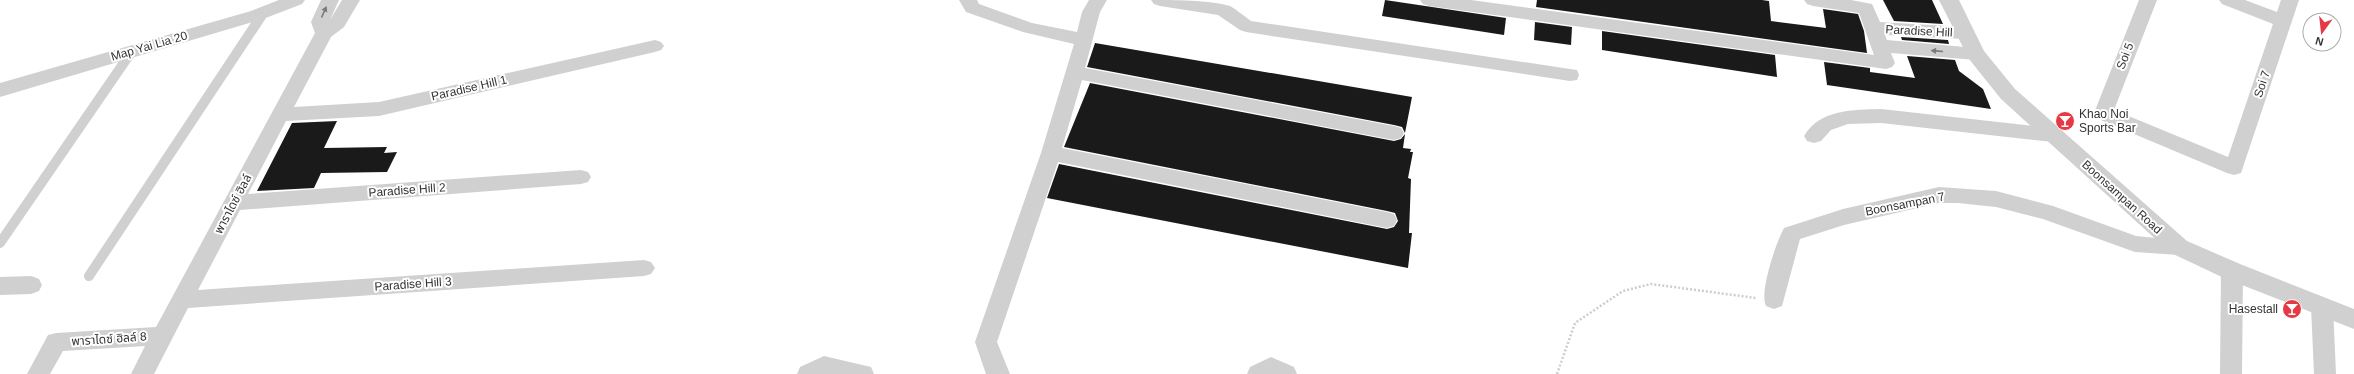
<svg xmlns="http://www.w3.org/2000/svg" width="2354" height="374" viewBox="0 0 2354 374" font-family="Arial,'Noto Sans Thai',sans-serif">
<rect width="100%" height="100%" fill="#fff"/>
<g fill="#1a1a1a">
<path d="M1385,0l121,18 -2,17 -122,-19z"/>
<path d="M1537,0h225l7,1 2,20 55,7 -3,-19 35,5 6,17 3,22 -331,-46z"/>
<path d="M1883,0h49l11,24 -49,-3z"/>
<path d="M1535,22l37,5 -1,18 -37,-5z"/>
<path d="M1602,31l173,24 2,22 -175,-27z"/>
<path d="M1901,37l47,3 1,4 -47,-4z"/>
<path d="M1095,43l317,54 -7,36 -3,-6 -8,-2 -307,-58z"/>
<path d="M1907,56l48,4 4,11 24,18 8,20 -164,-24 -3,-23 46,6v4l45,6z"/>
<path d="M1090,83l304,58 7,-2 4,-5 -2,14 8,1 -1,3h3l-5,26 3,1 -2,54h3l-4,35 -361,-70 12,-34 328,65 7,-2 4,-6 -3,-8 -8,-2 -323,-64z"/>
<path d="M337,121l-13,27 63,-1 -3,6 13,-1 -10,20 -66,1 -7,15 -57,3 35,-68z"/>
</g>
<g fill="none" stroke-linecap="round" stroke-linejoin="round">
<path stroke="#cdcdcd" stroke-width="2.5" stroke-dasharray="2 2" stroke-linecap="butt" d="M1557,374l18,-51 48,-32 28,-7 105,14"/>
<g stroke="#d0d0d0" stroke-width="10">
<path d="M0,243l132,-192"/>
<path d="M89,276l175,-264"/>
</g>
<g fill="#d0d0d0" fill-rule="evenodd">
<path d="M279,0h26l-3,4 -39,15 -263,78v-14l251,-72z"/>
<path d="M321,0h18l-9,20 12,-20h18l-16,27 -13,10 -37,70 85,-5 276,-62 6,2 3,4 -3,4 -6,2 -276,64 -93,5 -38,73 333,-24 7,2 3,5 -3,5 -7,2 -341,26 -42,80 446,-30 7,2 4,6 -4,6 -7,2 -456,32 -34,66h-23l14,-28 -82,5 -13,23h-23l21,-39 8,-2 100,-6 159,-294 -4,-11z"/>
<path d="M959,0h18l2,4 53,19 45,9 5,-20 7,-12h18l-7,12 -15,56 309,58 7,2 3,5 -3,5 -7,2 -312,-60 -20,68 325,64 7,2 3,6 -3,6 -7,2 -329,-66 -61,180 13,32h-24l-11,-32 66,-189 33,-109 -51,-12 -57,-20z"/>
<path d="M1151,0c22,0 59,0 79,6 7,4 14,10 21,15l319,48 7,1 2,5 -2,5 -7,1 -324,-49 -6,-2 -22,-15 -58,-9 -6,-2z"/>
<path d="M1420,0h51l403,55 -15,-42 -46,-7 -6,-2 -3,-4h47l21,4 8,18 84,5 6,2 3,4 -3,4 -6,2 -79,-4 2,5 89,8 6,2 3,4 -3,4 -6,2 -85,-7 4,10 -3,4 -6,2 -457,-63 -6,-2z"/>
<path d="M2139,0h18l-43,110 114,47 45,-133 -51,-20 -3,-4h26l32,12 4,-12h18l-58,173 -7,2 -7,-2 -131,-55 -2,-5z"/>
<path d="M1881,109l172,19 7,2 3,5 -3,5 -7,2 -172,-19 -33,1 -17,6 -10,11 -7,2 -7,-2 -3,-5c16,-27 49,-26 77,-27z"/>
<path d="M1939,187l57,4 57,15 83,30 50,5 3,6 -3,6 -7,2 -44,-3 -92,-33 -47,-12 -38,-4h-19l-95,22 -44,14 -18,67 -8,3 -8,-3c-7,-14 10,-63 18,-78l59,-19z"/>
<path d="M2232,263l7,2 4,6 -1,103h-22l1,-103 4,-6z"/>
<path d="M31,276l8,3 3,6 -3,6 -8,3 -31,1v-18z"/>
<path d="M2322,297l8,3 3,6 3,68h-22l-3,-68 3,-6z"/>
<path d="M824,356l47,11 3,7h-77l3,-7z"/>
<path d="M1271,357l23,10 3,7h-50l3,-7z"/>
</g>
<path fill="#d0d0d0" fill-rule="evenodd" d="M1939,0h20l25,51 31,38 172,152 53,23 114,45v20l-130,-51 -53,-25 -170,-154 -32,-40z"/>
</g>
<defs><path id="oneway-solid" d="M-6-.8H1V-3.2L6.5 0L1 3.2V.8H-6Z"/></defs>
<g fill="#7a7a7a">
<use href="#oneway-solid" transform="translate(324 12) rotate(-66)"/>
<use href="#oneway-solid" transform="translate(1937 51) rotate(-175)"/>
</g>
<defs>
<g id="bar-disc" transform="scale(1)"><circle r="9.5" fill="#e63946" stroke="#fff"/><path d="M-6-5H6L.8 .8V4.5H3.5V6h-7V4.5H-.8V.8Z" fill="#fff"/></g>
</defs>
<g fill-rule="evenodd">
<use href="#bar-disc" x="2065" y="121"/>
<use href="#bar-disc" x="2292" y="309"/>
</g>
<g text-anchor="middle" stroke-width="4" stroke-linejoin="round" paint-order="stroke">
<g font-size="12" fill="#333" stroke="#fff">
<text transform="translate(1919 31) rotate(3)" y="4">Paradise Hill</text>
<text transform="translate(149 46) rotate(-16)" y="4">Map Yai Lia 20</text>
<text transform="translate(2125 56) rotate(-69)" y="4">Soi 5</text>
<text transform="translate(2262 84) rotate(-72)" y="4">Soi 7</text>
<text transform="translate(469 88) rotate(-13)" y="4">Paradise Hill 1</text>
<text transform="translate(407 190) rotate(-4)" y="4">Paradise Hill 2</text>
<text transform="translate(2122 197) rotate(42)" y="4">Boonsampan Road</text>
<text transform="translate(233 204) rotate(-62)" y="4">พาราไดซ์ ฮิลล์</text>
<text transform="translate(1905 204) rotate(-11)" y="4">Boonsampan 7</text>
<text transform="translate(413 284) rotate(-4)" y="4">Paradise Hill 3</text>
<text transform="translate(109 339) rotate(-4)" y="4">พาราไดซ์ ฮิลล์ 8</text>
</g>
<g font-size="12" fill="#333" stroke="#fff" text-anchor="start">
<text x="2079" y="118">Khao Noi<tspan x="2079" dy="14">Sports Bar</tspan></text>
<text x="2278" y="313" text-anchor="end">Hasestall</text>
</g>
</g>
<g transform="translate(2322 32) rotate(195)"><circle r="19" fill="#ffffff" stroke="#adadad"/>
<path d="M0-3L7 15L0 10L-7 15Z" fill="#e63946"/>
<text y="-6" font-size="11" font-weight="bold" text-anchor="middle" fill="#333333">N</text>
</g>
</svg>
